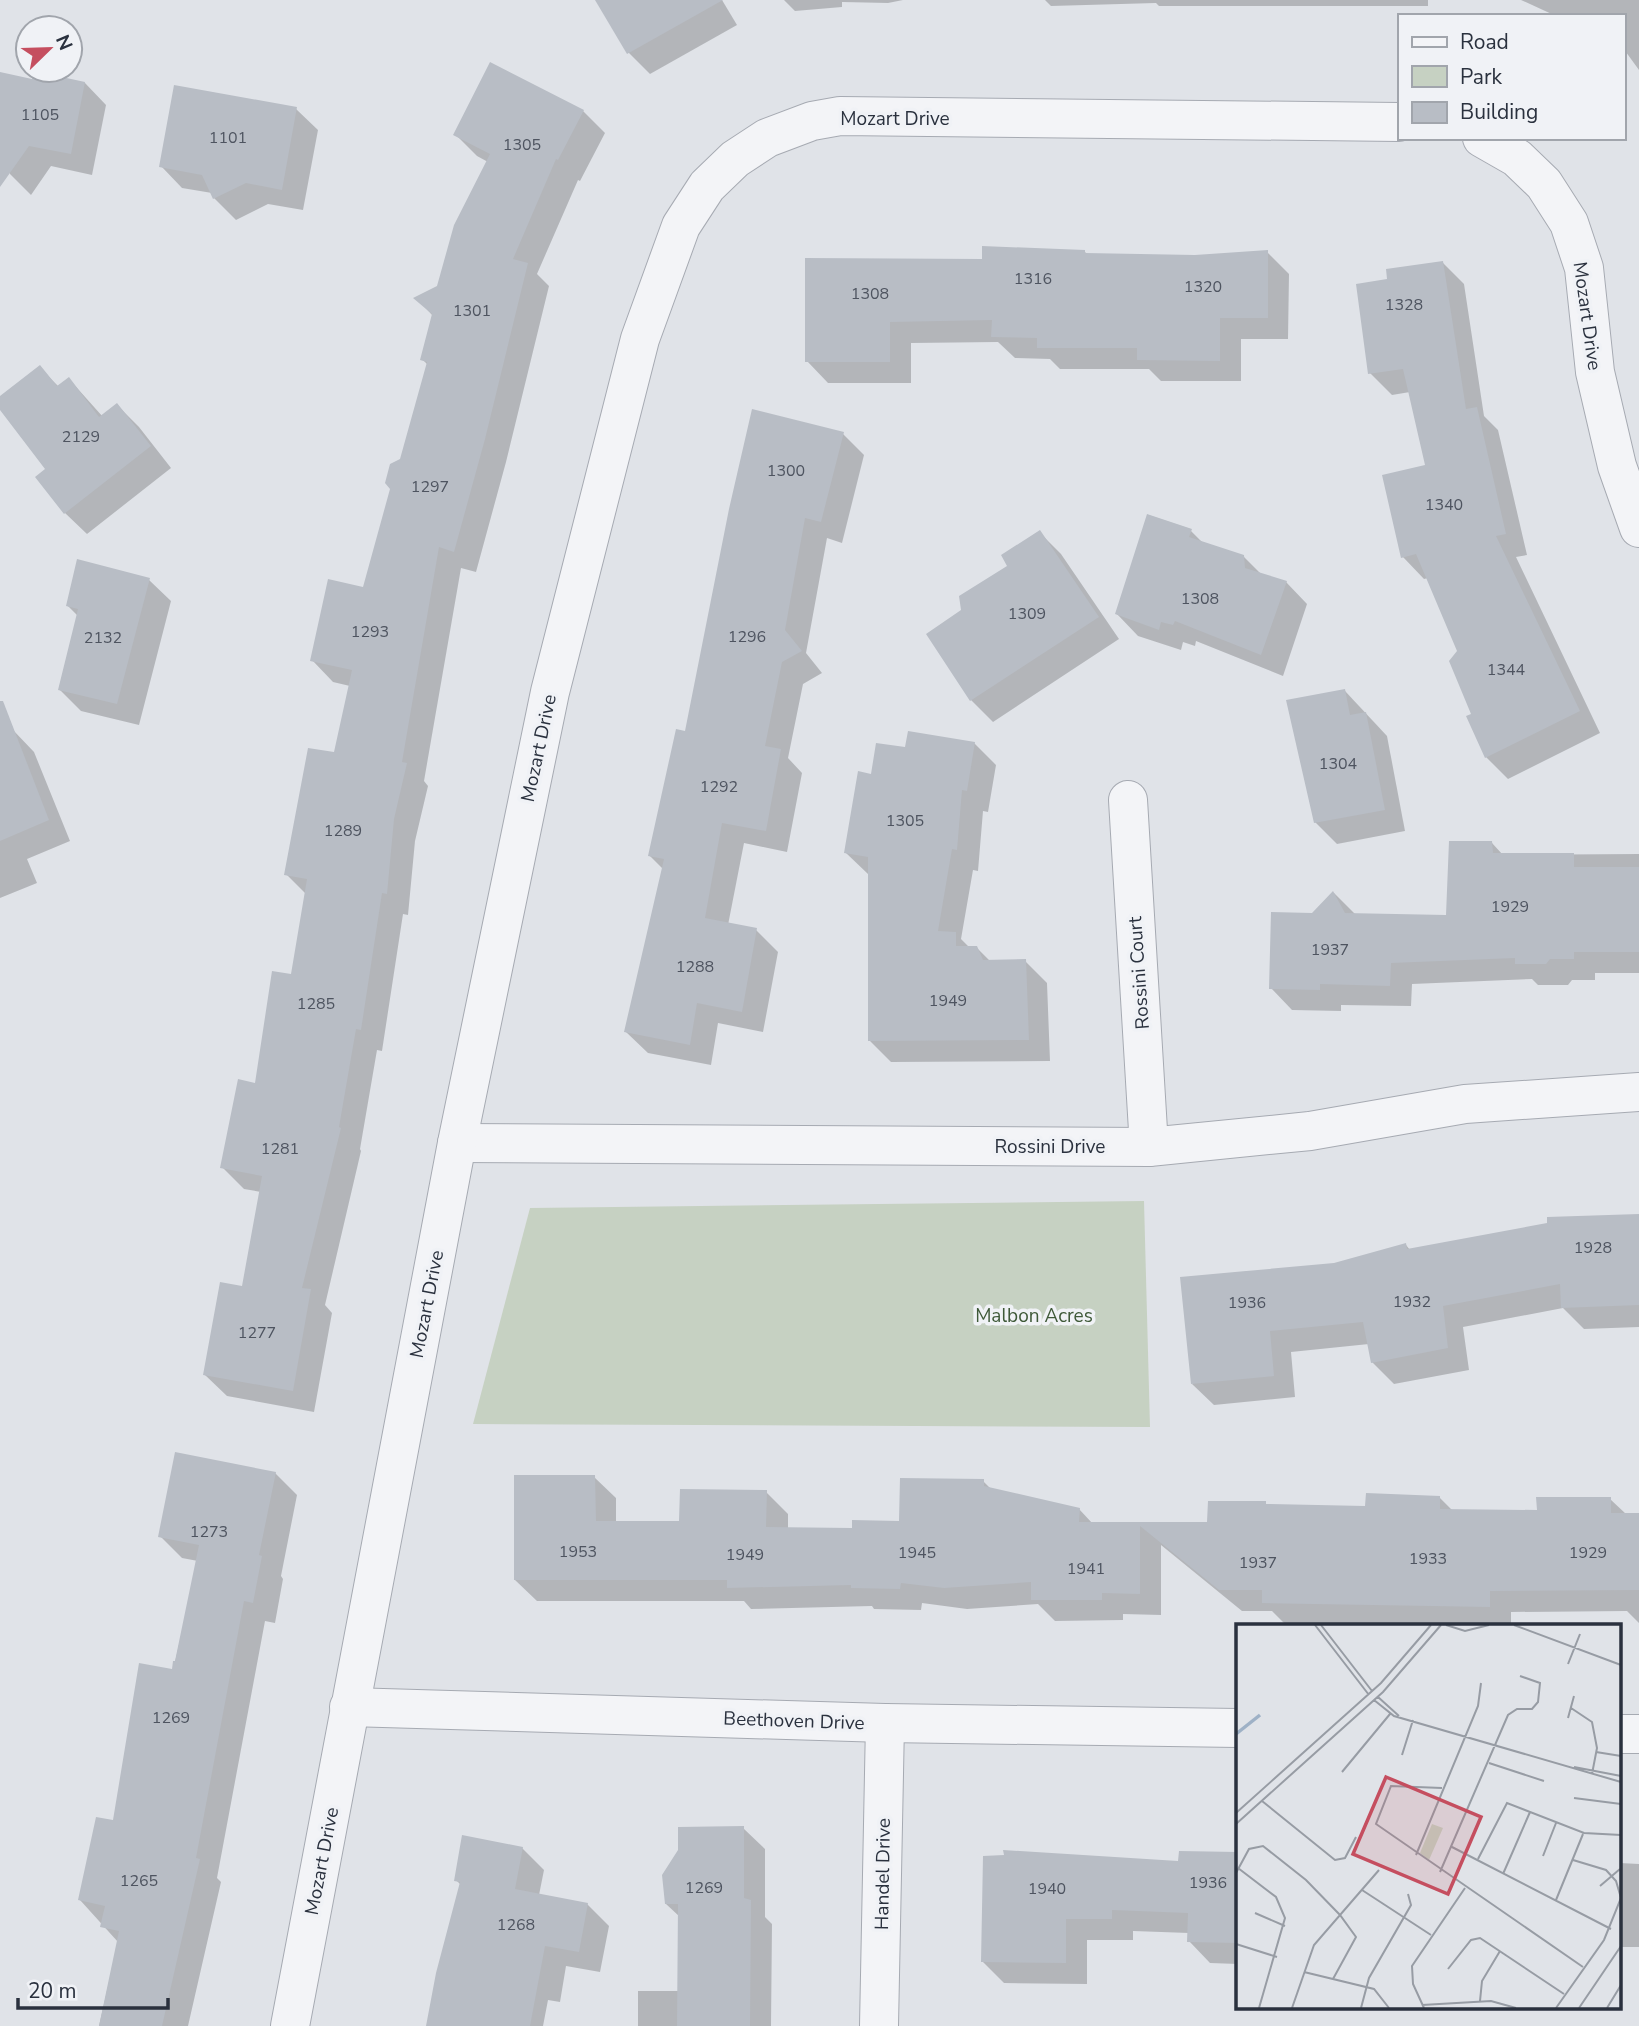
<svg xmlns="http://www.w3.org/2000/svg" width="1639" height="2026" viewBox="0 0 1639 2026" font-family="'Nunito Sans',sans-serif">
<rect width="100%" height="100%" fill="#e0e3e8"/>
<path fill="#c6d1c2" d="M1144,1201l6,226 -677,-3 57,-216z"/>
<g fill="#0003">
<path d="M597,0h125l15,25 -87,49 -22,-22z"/>
<path d="M784,0h119l-15,3 -46,-1v5l-47,4z"/>
<path d="M1045,0h383v6h-269l-3,-3 -105,3z"/>
<path d="M1521,0h118v70l-16,-22v-32h-67z"/>
<path d="M0,74l34,7 51,2 21,22 -14,70 -41,-9 -20,29 -21,-21 -5,-16 -5,-1z"/>
<path d="M296,109l22,21 -15,80 -35,-6 -32,16 -22,-22 -2,-5 -30,-5 -21,-22z"/>
<path d="M583,111l22,22 -25,48 -2,-1 -41,94 12,12 -43,176 -30,110 -15,-4 -37,213 4,5 -13,55 -7,74 -5,-1 -21,137 -5,-1 -17,99 1,2 -36,154 7,8 -18,99 -87,-16 -22,-21 38,-87 18,-96 -17,-3 -22,-22 34,-82 36,-109 14,-82 -20,-20 49,-120 15,-68 -17,-4 -21,-22 52,-71 64,-224 -6,-6 11,-43 -17,-18 23,-11 49,-125 -11,-6 -22,-22z"/>
<path d="M1085,252l3,3 107,2 72,-5 22,22 -1,65h-47v42h-80l-12,-12h-89l-10,-10 -35,-1 -17,-16 -87,1v40h-83l-21,-22 176,-100z"/>
<path d="M1443,263l21,21 20,132 14,14 29,125 -11,2 84,176 -92,46 -22,-22 -13,-43 -14,-63 -31,-73 -4,1 -21,-22 24,-90 -17,-75 -18,3 -22,-22 19,-93z"/>
<path d="M39,367l20,20 10,-8 34,38 14,-12 22,22 32,41 -84,66 -22,-21 -18,-43 -47,-63v-9z"/>
<path d="M843,434l21,21 -22,88 -15,-5 -21,115 16,20 -19,11 -15,74 14,15 -15,79 -43,-9 -16,82 28,5 22,22 -15,80 -45,-9 -7,42 -63,-12 -22,-21 37,-163 -14,-14 38,-122z"/>
<path d="M1191,531l13,13 39,12 18,18 25,8 21,22 -24,72 -87,-35 -1,5 -12,-4 -2,8 -43,-14 -21,-22z"/>
<path d="M1039,532l22,22 58,85 -126,83 -22,-22 -43,-66 35,-23 47,-45z"/>
<path d="M149,580l22,21 -32,124 -58,-14 -22,-22 19,-73 -11,-11z"/>
<path d="M1345,691l42,45 18,95 -68,13 -22,-22z"/>
<path d="M13,730l21,22 36,89 -43,18 10,24 -37,15v-162z"/>
<path d="M974,743l22,22 -8,47 -5,-1 -5,60 -5,-1 -12,69 9,9h7l13,13h35l22,22 3,78 -159,1 -21,-21 -2,-167 -22,-21 26,-77 34,-27z"/>
<path d="M1492,843l11,12 136,-1v119h-44v7h-23l-4,5h-30l-6,-6 -120,5 -1,22 -70,-1v6l-49,-1 -21,-22 42,-73 21,-22 21,21 93,3z"/>
<path d="M1639,1216v111l-55,2 -21,-21 -100,19 6,43 -75,14 -22,-22 -3,-18 -78,8 4,45 -81,8 -22,-21 142,-120 72,-19 4,5z"/>
<path d="M275,1473l22,22 -16,81 2,3 -8,44 -10,-2 -48,257 4,4 -33,144h-89l19,-84 -38,-42 34,-78 59,-151 25,-110 -16,-3 -22,-22z"/>
<path d="M594,1477l22,21v25h65l85,-31 22,22v15l66,1 47,-8 82,-41 9,9 87,19 14,15h116l56,-21 4,3 98,2 72,-11 14,14 85,1 72,-13 16,15h13v109l-12,-12 -116,1v13l-226,-1 -13,-13h-30l-81,-66v70l-38,-1v6l-68,1 -17,-17 -71,5 -45,-6 -1,7 -47,-1 -2,-3 -121,3 -7,-8h-207l-22,-21z"/>
<path d="M743,1828l22,21v68l7,7 -1,102h-133v-35h41l1,-74 -14,-13z"/>
<path d="M522,1848l22,22 -5,25 48,9 22,22 -9,46 -34,-6 -6,36 -12,-2 -5,26h-115l33,-141 -5,-5z"/>
<path d="M1180,1852l58,3v109l-28,-1 -21,-22v-8l-56,-2v9h-46v44l-83,-1 -22,-22 3,-104 195,6z"/>
<path d="M1620,1863l19,1v83h-19z"/>
</g>
<g fill="#b8bdc5">
<path d="M595,0h128l-96,54z"/>
<path d="M490,62l94,48 -26,50 -2,-1 -43,100 15,4 -43,176 -31,113 -15,-5 -37,215 5,1 -13,56 -7,75 -5,-1 -21,137 -5,-1 -17,98 2,1 -39,160 9,1 -18,102 -90,-16 17,-93 22,4 20,-110 -42,-8 18,-89 17,4 17,-112 19,3 16,-95 -23,-4 24,-127 26,4 18,-82 -42,-9 18,-82 35,8 27,-98 -5,-6 5,-19 10,-5 27,-97 -7,-2 12,-46 -19,-16 24,-12 17,-61 36,-71 -37,-19z"/>
<path d="M34,71l51,11 -14,72 -42,-8 -29,41v-115l32,7z"/>
<path d="M174,85l123,22 -15,83 -36,-7 -33,16 -11,-24 -43,-8z"/>
<path d="M982,246l103,4v3l110,2 73,-5v68h-48v43l-83,-1v-12h-100v-10l-46,-1 1,-17 -102,2v40h-85v-104l177,1z"/>
<path d="M1443,261l23,148 11,-2 29,127 -10,2 84,175 -95,47 -19,-42 5,-2 -22,-53 8,-10 -41,-97 -15,4 -19,-83 43,-10 -22,-96 -35,5 -12,-90 31,-5 -1,-10z"/>
<path d="M40,365l17,21 12,-9 30,40 18,-14 34,43 -87,68 -29,-37 10,-8 -45,-59v-14z"/>
<path d="M752,409l92,23 -23,90 -16,-4 -20,112 17,21 -20,11 -17,84 16,3 -15,82 -44,-8 -17,95 52,10 -15,84 -45,-9 -7,42 -66,-13 40,-173 -16,-3 28,-127 9,2 44,-222z"/>
<path d="M1147,514l45,15 -3,8 55,18 1,13 42,13 -26,74 -86,-34 -2,4 -12,-3 -2,8 -44,-16z"/>
<path d="M1040,530l59,87 -129,84 -44,-67 35,-24 -2,-14 48,-30 -6,-11z"/>
<path d="M77,559l73,19 -33,126 -59,-14 20,-81 -12,-3z"/>
<path d="M1345,689l5,26 16,-3 19,98 -71,13 -28,-123z"/>
<path d="M0,701h3l46,119 -49,21z"/>
<path d="M908,731l67,11 -8,49 -5,-1 -5,60 -5,-1 -14,82 18,1v14h21l6,14 43,-1 3,81 -161,1v-184l-24,-4 14,-82 13,3 5,-31 29,4z"/>
<path d="M1449,841h43l1,12h81v14h65v85h-65v7h-24l-4,5h-31v-6l-124,5 -1,23 -70,-2v6l-51,-1 2,-77 41,1 21,-22 12,22 101,2z"/>
<path d="M1639,1214v91l-78,3 -1,-24 -117,22 5,42 -77,15 -8,-41 -93,9 4,45 -83,8 -11,-107 154,-14 72,-20 1,6 140,-26v-6z"/>
<path d="M175,1452l101,20 -17,83 3,1 -9,47 -9,-2 -48,257 4,1 -38,167h-63l20,-95 -19,-4 5,-21 -27,-6 18,-83 17,3 26,-157 33,6 1,-8h2l24,-116 -41,-8z"/>
<path d="M514,1475h81l1,46h83l1,-32 87,1 -1,37 86,1v-8l47,1 1,-43 84,1v7l96,22 -1,14h128l1,-21h58v3l99,2 1,-13 74,3v13l97,1 -1,-13h75v16h28v77l-149,1v16l-228,-4v-13h-43l-79,-64v68l-38,-1v7h-71v-18l-87,6 -43,-5 -1,6 -49,-1v-3l-124,3v-8h-213z"/>
<path d="M744,1826v72l7,2 -1,126h-73l1,-122h-13l-3,-29 16,-25v-23z"/>
<path d="M462,1835l61,12 -8,42 73,14 -9,49 -34,-6 -15,80h-104l10,-53 24,-91 -6,-1z"/>
<path d="M1003,1850l175,11 1,-10 59,1v91l-51,-1 1,-29 -76,-3v9h-46v44l-85,-1 2,-106 21,-1z"/>
</g>
<g fill="none" stroke-linecap="round" stroke-linejoin="round">
<g stroke="#a6aab2" stroke-width="40">
<g id="minor">
<path d="M1482,138l35,20 27,26 25,39 15,45 11,104 22,94 22,62"/>
<path d="M1128,800l21,347"/>
<path d="M457,1143l692,4 161,-16 155,-27 174,-12"/>
<path d="M349,1707l536,16 353,5"/>
<path d="M1620,1734h19"/>
<path d="M290,2026l167,-883 93,-451 90,-353 41,-113 26,-40 28,-27 32,-21 45,-17 28,-5 559,6"/>
<path d="M879,2026l6,-303"/>
</g>
</g>
<use href="#minor" stroke="#f3f4f7" stroke-width="38"/>
</g>
<g text-anchor="middle" stroke-width="7" stroke-linejoin="round" paint-order="stroke">
<g font-size="16" fill="#4e5460">
<text x="40" y="120">1105</text>
<text x="228" y="143">1101</text>
<text x="522" y="150">1305</text>
<text x="1033" y="284">1316</text>
<text x="1203" y="292">1320</text>
<text x="870" y="299">1308</text>
<text x="1404" y="310">1328</text>
<text x="472" y="316">1301</text>
<text x="81" y="442">2129</text>
<text x="786" y="476">1300</text>
<text x="430" y="492">1297</text>
<text x="1444" y="510">1340</text>
<text x="1200" y="604">1308</text>
<text x="1027" y="619">1309</text>
<text x="370" y="637">1293</text>
<text x="747" y="642">1296</text>
<text x="103" y="643">2132</text>
<text x="1506" y="675">1344</text>
<text x="1338" y="769">1304</text>
<text x="719" y="792">1292</text>
<text x="905" y="826">1305</text>
<text x="343" y="836">1289</text>
<text x="1510" y="912">1929</text>
<text x="1330" y="955">1937</text>
<text x="695" y="972">1288</text>
<text x="948" y="1006">1949</text>
<text x="316" y="1009">1285</text>
<text x="280" y="1154">1281</text>
<text x="1593" y="1253">1928</text>
<text x="1412" y="1307">1932</text>
<text x="1247" y="1308">1936</text>
<text x="257" y="1338">1277</text>
<text x="209" y="1537">1273</text>
<text x="578" y="1557">1953</text>
<text x="917" y="1558">1945</text>
<text x="1588" y="1558">1929</text>
<text x="745" y="1560">1949</text>
<text x="1428" y="1564">1933</text>
<text x="1258" y="1568">1937</text>
<text x="1086" y="1574">1941</text>
<text x="171" y="1723">1269</text>
<text x="139" y="1886">1265</text>
<text x="1208" y="1888">1936</text>
<text x="704" y="1893">1269</text>
<text x="1047" y="1894">1940</text>
<text x="516" y="1930">1268</text>
</g>
<g font-size="19" fill="#2a313e" stroke="#f0f2f6">
<text x="895" y="125">Mozart Drive</text>
<text transform="translate(1588 316) rotate(82)" y="7">Mozart Drive</text>
<text transform="translate(538 748) rotate(-78)" y="7">Mozart Drive</text>
<text transform="translate(1138 973) rotate(-94)" y="7">Rossini Court</text>
<text x="1050" y="1153">Rossini Drive</text>
<text transform="translate(426 1304) rotate(-79)" y="7">Mozart Drive</text>
<text transform="translate(794 1720) rotate(2)" y="7">Beethoven Drive</text>
<text transform="translate(321 1861) rotate(-79)" y="7">Mozart Drive</text>
<text transform="translate(882 1874) rotate(-89)" y="7">Handel Drive</text>
</g>
<g font-size="19" fill="#3e5938" stroke="#f0f2f6">
<text x="1034" y="1322">Malbon Acres</text>
</g>
</g>
<g transform="translate(1236 1624)">
<rect width="385" height="385" fill="#e0e3e8"/>
<path d="M196,200l11,4 -14,32 -9,-7z" fill="#c6d1c2"/>
<path fill="none" stroke="#9eb1c6" stroke-width="3.5" d="M0,110l24,-19"/>
<path fill="none" stroke="#979ca4" stroke-width="2" d="M79,1l54,70M85,1l51,66M210,1l19,6 24,-6M278,1l107,40M332,40l12,-30M142,73l21,19M138,76l20,16 227,66M335,84l21,14 5,26 -5,26M332,94l6,-22M360,128l25,4M166,131l11,-35M253,139l55,18M338,143l47,9M106,148l48,-58M206,164l-51,-2 -15,38 207,143M338,174l47,6M26,177l73,59 10,-2 11,-21M0,189l145,-130 50,-58M0,200l147,-132 58,-67M216,223l159,82M180,231l62,-149 3,-23M307,232l13,-33M242,235l29,-56 77,30 37,2M2,244l38,29 9,21 -26,90M204,248l68,-157 9,-6h15l6,-7 2,-19 -20,-7M0,249l13,-24 14,-3 43,34 34,35 16,22 -23,42M267,250l27,-62M364,262l20,-17M126,266l69,45M320,276l27,-66M19,289l30,13M0,320l41,13M212,345l23,-29 9,-2 84,56M68,348l70,17 15,19M244,377l2,-20 18,-30M186,381l69,-4 25,7M56,384l22,-63 65,-75M125,384l8,-30 42,-73 -3,-11M188,384l-11,-24 -1,-18 53,-78M320,384l48,-68 17,-42 -5,-17 -10,-11 -33,-10M343,384l42,-62M371,384l14,-23"/>
<path fill="#c54e5f" fill-opacity="0.15" stroke="#c54e5f" stroke-width="3.5" d="M150,153l95,40 -33,77 -95,-40z"/>
<rect width="385" height="385" fill="none" stroke="#2a313e" stroke-width="3.5"/>
</g>
<rect x="1398" y="14" width="228" height="126" fill="#f0f2f6" stroke="#a1a5ac" stroke-width="2"/>
<rect x="1412" y="37" width="35" height="10" fill="#f3f4f7" stroke="#a1a5ac" stroke-width="2"/>
<text x="1460" y="49" font-size="21" fill="#2a313e">Road</text>
<rect x="1412" y="66" width="35" height="21" fill="#c6d1c2" stroke="#a1a5ac" stroke-width="2"/>
<text x="1460" y="84" font-size="21" fill="#2a313e">Park</text>
<rect x="1412" y="102" width="35" height="21" fill="#b8bdc5" stroke="#a1a5ac" stroke-width="2"/>
<text x="1460" y="119" font-size="21" fill="#2a313e">Building</text>
<g transform="translate(49 49) rotate(67)"><circle r="33" fill="#f0f2f6" stroke="#a1a5ac" stroke-width="2"/>
<path d="M0-5L12 26L0 18L-12 26Z" fill="#c54e5f"/>
<text y="-10" font-size="19" font-weight="bold" text-anchor="middle" fill="#2a313e">N</text>
</g>
<path d="M18 1998v10h150v-10" fill="none" stroke="#2a313e" stroke-width="3.5"/>
<text x="28" y="1998" font-size="21" fill="#2a313e" stroke="#f0f2f6" stroke-width="5" paint-order="stroke">20 m</text>
</svg>
